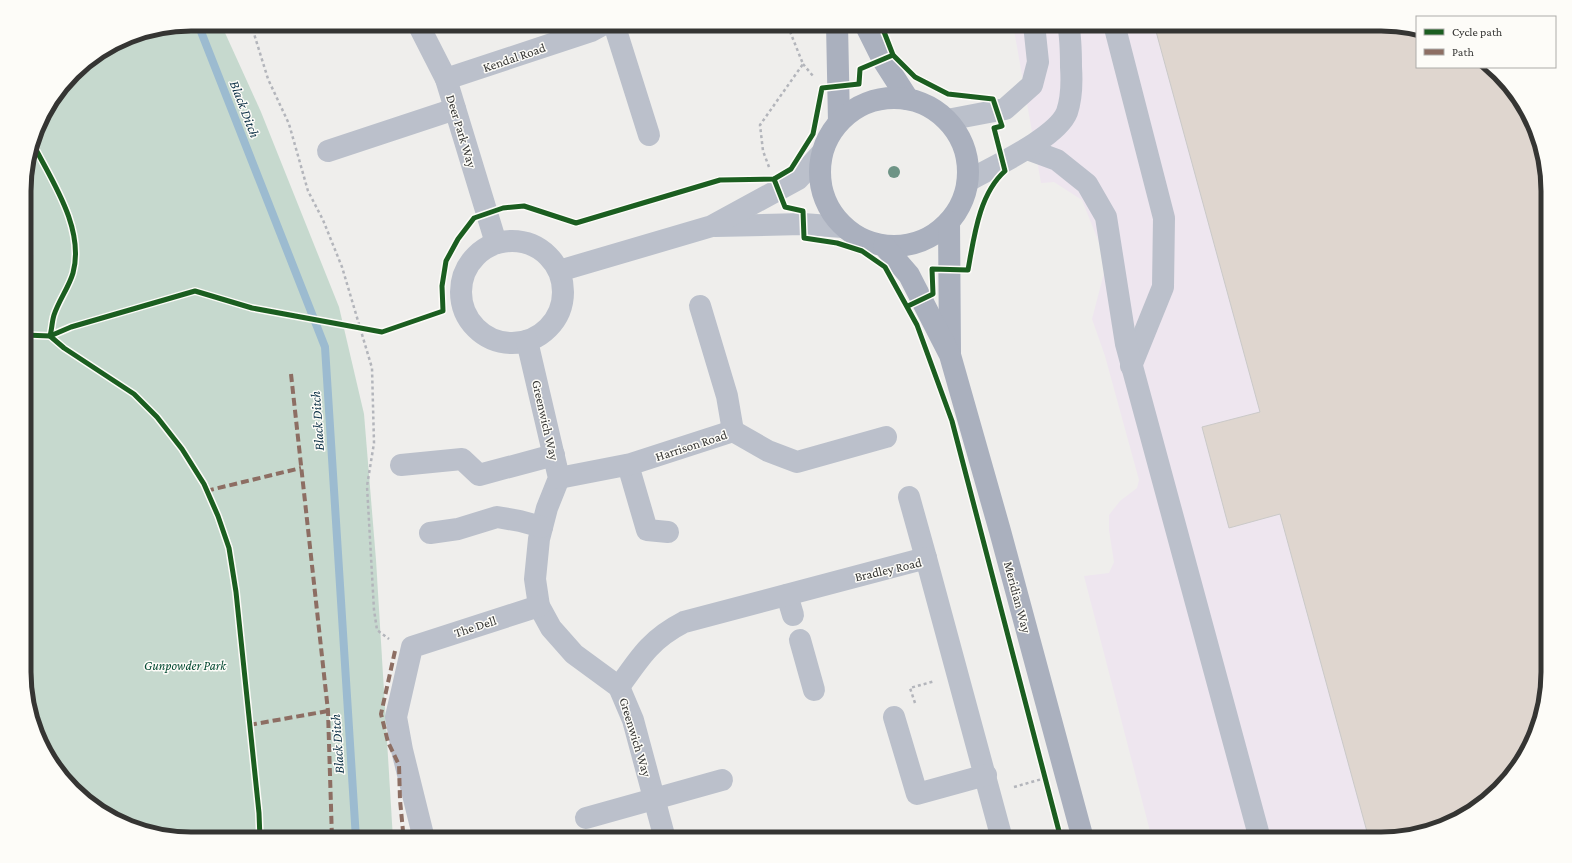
<svg xmlns="http://www.w3.org/2000/svg" width="1572" height="863" viewBox="0 0 1572 863" font-family="'Crimson Pro',serif">
<rect width="100%" height="100%" fill="#efeeec"/>
<path fill="#eee6ef" d="M1013,24h368l36,5v38h69l34,32 19,39 9,42 -22,575 -53,56 -39,19 -42,9h-240l-68,-263 25,-3 5,-11 -5,-32v-15l11,-14 17,-13 2,-8 -34,-124 -13,-37 12,-46 -2,-23 -20,-50 -28,-18 -13,1z"/>
<path fill="#c6d9ce" d="M191,24h30l40,88 78,195 25,107 12,146 17,279h-202l-43,-6 -40,-16 -56,-53 -27,-71v-523l16,-53 40,-51 46,-29z"/>
<g fill="none" stroke-linecap="round" stroke-linejoin="round">
<path stroke="#9cbbd0" stroke-width="8" d="M198,24l127,323 31,492"/>
</g>
<path fill="#dfd6cf" stroke="#cac9c8" d="M1154,24h227l36,5v38h69l34,32 19,39 9,42v503l-22,72 -53,56 -39,19 -42,9h-23l-89,-325 -51,14 -27,-101 58,-15z"/>
<g fill="none" stroke-linecap="round" stroke-linejoin="round">
<g stroke="#b3b5bb" stroke-width="2.5" stroke-dasharray="3 3" stroke-linecap="butt">
<path d="M251,24l17,55 21,45 19,67 15,29 19,47 30,101 2,75 -7,43 7,124 3,20 12,9"/>
<path d="M803,64l10,12"/>
<path d="M769,167l-6,-16 -3,-26 43,-61 -16,-40"/>
<path d="M915,703l-5,-15 25,-7"/>
<path d="M1014,787l28,-8"/>
</g>
<g stroke="#bbc0cb" stroke-width="22">
<path d="M418,24l28,55 50,164"/>
<path d="M614,24l35,111"/>
<path d="M1114,24l50,194 -1,69 -32,79"/>
<path d="M446,79l145,-48 13,-7"/>
<path d="M947,120l58,-11 27,-24 6,-23 -4,-38"/>
<path d="M1027,149l30,11 30,24 19,33 20,127 134,495"/>
<path d="M328,151l127,-42"/>
<path d="M968,181c24,-14 89,-43 99,-69 5,-15 5,-30 4,-45 0,-15 0,-29 -3,-43"/>
<path d="M715,226l88,-2 40,3"/>
<circle cx="512" cy="292" r="51"/>
<path d="M559,271l153,-45 86,-47 23,-25"/>
<path d="M700,306l27,90 6,35"/>
<path d="M527,341l32,137 -12,30 -8,31 -4,40 4,27 12,22 23,26 45,33 14,33 32,119"/>
<path d="M401,465l61,-6 17,16 75,-20"/>
<path d="M628,465l19,65 21,2"/>
<path d="M559,478l72,-14 102,-33 35,20 29,11 89,-25"/>
<path d="M909,497l17,61"/>
<path d="M430,533l28,-4 39,-12 23,4 22,6"/>
<path d="M787,595l6,20"/>
<path d="M800,640l14,50"/>
<path d="M619,687c21,-30 32,-48 65,-65l242,-64 76,281"/>
<path d="M894,717l23,77 69,-19"/>
<path d="M586,818l136,-38"/>
<path d="M424,839l-22,-89 -6,-33 16,-70 127,-41"/>
</g>
<g stroke="#aab0be" stroke-width="22">
<path d="M837,24l2,98"/>
<path d="M865,24l18,36 25,39"/>
<circle cx="894" cy="172" r="74"/>
<path d="M949,222l1,131"/>
<path d="M884,246l25,29 41,80 50,176 83,308"/>
</g>
<g stroke="#8d6e63" stroke-width="4" stroke-dasharray="8 4" stroke-linecap="butt">
<path d="M291,374l37,337 4,128"/>
<path d="M206,491l95,-23"/>
<path d="M395,651l-14,63 7,28 11,23 1,35 3,31 4,8"/>
<path d="M249,725l79,-14"/>
</g>
<g stroke="#fdfcf8" stroke-width="8">
<g id="cycleway">
<path d="M881,24l12,31 22,22 33,17 45,5 9,27 -8,2 11,43c-26,23 -31,66 -37,99l-36,-1 1,25 -25,12"/>
<path d="M33,144c19,37 52,85 40,129 -4,14 -14,27 -19,42 -2,6 -2,14 -4,21l14,12 70,46 23,23 25,32 22,35 14,32 11,32 7,44 23,221 1,26"/>
<path d="M774,179l11,28 18,4 1,27 33,5 25,8 23,16 32,58 35,96 109,418"/>
<path d="M25,335l25,1 21,-9 124,-36 57,17 130,24 61,-21 -1,-25 4,-25 12,-22 16,-21 29,-10 21,-2 52,17 144,-43 54,-1 17,-10 22,-35 9,-46 37,-4 1,-15 33,-14"/>
</g>
</g>
<use href="#cycleway" stroke="#1b5e20" stroke-width="5"/>
</g>
<circle fill="#6e9486" cx="894" cy="172" r="6"/>
<g text-anchor="middle" stroke-width="3" stroke-linejoin="round" paint-order="stroke">
<g font-size="13" fill="#353533" stroke="#fdfcf8">
<text transform="translate(514 57) rotate(-19)" y="5">Kendal Road</text>
<text transform="translate(462 131) rotate(73)" y="5">Deer Park Way</text>
<text transform="translate(546 420) rotate(77)" y="5">Greenwich Way</text>
<text transform="translate(691 445) rotate(-18)" y="5">Harrison Road</text>
<text transform="translate(888 569) rotate(-13)" y="5">Bradley Road</text>
<text transform="translate(1018 597) rotate(75)" y="5">Meridian Way</text>
<text transform="translate(475 626) rotate(-18)" y="5">The Dell</text>
<text transform="translate(636 737) rotate(73)" y="5">Greenwich Way</text>
</g>
<g font-size="13" font-style="italic" fill="#054b33" stroke="#fdfcf8">
<text x="185" y="670">Gunpowder Park</text>
</g>
<g font-size="14" font-style="italic" fill="#0a2f45" stroke="#fdfcf8">
<text transform="translate(245 109) rotate(69)" y="5">Black Ditch</text>
<text transform="translate(317 421) rotate(-94)" y="5">Black Ditch</text>
<text transform="translate(337 744) rotate(-94)" y="5">Black Ditch</text>
</g>
</g>
<path d="M0 0H1572V863H0ZM191 31H1381A160 160 0 0 1 1541 191V672A160 160 0 0 1 1381 832H191A160 160 0 0 1 31 672V191A160 160 0 0 1 191 31Z" fill="#fdfcf8" fill-rule="evenodd"/>
<path fill="none" stroke="#353533" stroke-width="5" d="M191 31H1381A160 160 0 0 1 1541 191V672A160 160 0 0 1 1381 832H191A160 160 0 0 1 31 672V191A160 160 0 0 1 191 31Z"/>
<rect x="1416" y="16" width="140" height="52" fill="#fdfcf8" stroke="#adaca9"/>
<rect x="1424" y="29" width="20" height="6" fill="#1b5e20" stroke="#adaca9"/>
<text x="1452" y="36" font-size="12" fill="#353533">Cycle path</text>
<rect x="1424" y="49" width="20" height="6" fill="#8d6e63" stroke="#adaca9"/>
<text x="1452" y="56" font-size="12" fill="#353533">Path</text>
</svg>
